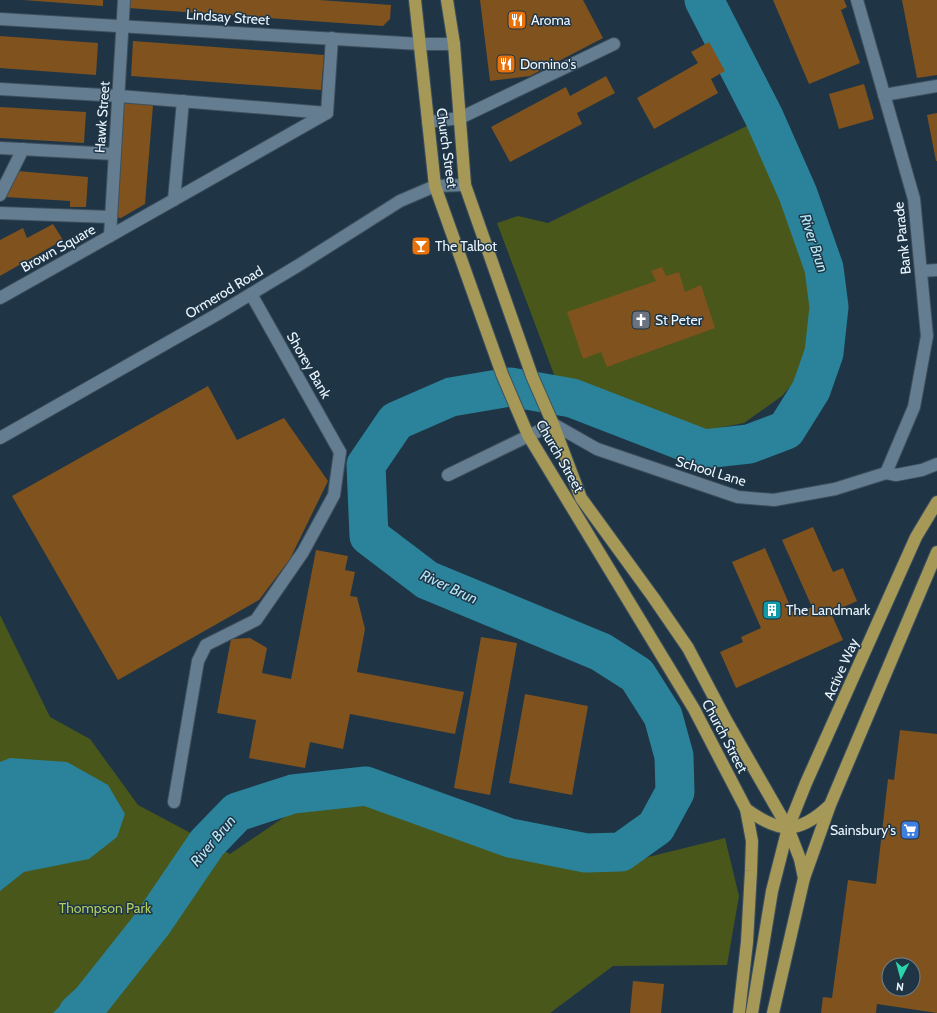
<svg xmlns="http://www.w3.org/2000/svg" width="937" height="1013" viewBox="0 0 937 1013" font-family="Cabin,sans-serif">
<rect width="100%" height="100%" fill="#1f3545"/>
<g fill="#49571b">
<path d="M753,123l41,96 20,54 4,37 -10,56 -26,30 -38,27 -37,7 -149,-45 -61,-162 21,-7 30,7z"/>
<path d="M0,615l50,102 40,22 48,66 92,49 72,-49h84l148,48 82,12 109,-27 14,58 -12,69 -114,1 -63,47h-550z"/>
</g>
<g fill="#2a839b">
<path d="M10,758l57,4 41,23 17,29 -8,23 -28,22 -65,13 -24,19v-129z"/>
<path d="M132,934l24,12 -50,67h-53z"/>
</g>
<g fill="none" stroke-linecap="round" stroke-linejoin="round">
<path stroke="#2a839b" stroke-width="39" d="M78,1013l13,-12 61,-77 55,-81 30,-31 56,-18 73,-8 144,52 76,15 35,-1 35,-25 19,-35 -1,-36 -11,-40 -26,-41 -36,-23 -174,-72 -58,-44 -3,-71 30,-44 55,-24 59,-10 62,11 132,51 45,-5 37,-14 25,-40 13,-37 5,-46 -5,-39 -26,-74 -34,-77 -60,-117"/>
</g>
<g fill="#7f521e" fill-rule="evenodd">
<path d="M23,0h80v6z"/>
<path d="M129,0h190l72,5 -1,14 -7,7 -255,-18z"/>
<path d="M480,0h103l20,38 -73,38 -40,5z"/>
<path d="M773,0h71l3,7 -6,3 19,53 -51,21z"/>
<path d="M902,0h35v75l-20,3z"/>
<path d="M0,36l98,7 -2,32 -96,-7z"/>
<path d="M133,41l191,14 -3,35 -190,-14z"/>
<path d="M709,42l16,29 -14,8 7,14 -64,36 -17,-31 61,-35 -7,-11z"/>
<path d="M606,76l9,17 -38,20 5,11 -72,38 -19,-35 75,-40 4,9z"/>
<path d="M864,84l10,35 -35,10 -10,-35z"/>
<path d="M123,103l30,2 -8,99 -24,14 -7,-1z"/>
<path d="M0,107l86,5 -2,31 -84,-5z"/>
<path d="M937,113v48h-1l-9,-46z"/>
<path d="M17,171l71,6 -2,30h-16v-6l-65,-4z"/>
<path d="M53,224l10,16 -63,36v-36l23,-12 4,10z"/>
<path d="M662,267l4,9 13,-4 6,20 16,-7 14,43 -108,39 -6,-15 -18,7 -16,-47 89,-31 -5,-10z"/>
<path d="M208,386l29,54 47,-22 44,63 -38,78 -31,41 -141,80 -106,-184z"/>
<path d="M813,527l20,45 10,-4 14,33 -26,12 12,27 -107,48 -16,-36 23,-10 -2,-5 20,-9 -29,-66 33,-14 29,67 18,-8 -30,-67z"/>
<path d="M316,550l32,6 -3,14 10,2 -5,24 7,1 8,32 -8,43 107,20 -9,42 -105,-20 -7,35 -33,-7 -5,26 -56,-10 7,-38 -39,-7 14,-74 19,-1 17,10 -5,25 29,6z"/>
<path d="M481,637l36,6 -27,152 -36,-7z"/>
<path d="M525,694l63,12 -16,89 -63,-12z"/>
<path d="M900,730l37,4v279l-60,-9 -1,9h-55l2,-16 9,1 16,-118 28,4 12,-105 6,1zM889,965h24v24h-24z"/>
<path d="M633,981l31,3 -3,29h-31z"/>
</g>
<g fill="none" stroke-linecap="round" stroke-linejoin="round">
<g stroke="#3e505e" stroke-width="14">
<g id="lane">
<path d="M0,89l119,7 208,17"/>
<path d="M327,113l5,-75"/>
<path d="M0,195l23,-46"/>
<path d="M174,200l9,-99"/>
<path d="M0,213l111,4"/>
<path d="M110,236l217,-123"/>
<path d="M174,802l24,-141 8,-16 50,-25 47,-68 31,-57 6,-43"/>
</g>
</g>
<g stroke="#3e505e" stroke-width="14">
<g id="street">
<path d="M857,0l57,199 13,137 -13,71 -28,66"/>
<path d="M0,19l420,25h34"/>
<path d="M884,95l53,-9"/>
<path d="M428,122l32,-4 154,-74"/>
<path d="M0,148l115,6"/>
<path d="M921,271l16,-1"/>
<path d="M251,294l89,158"/>
<path d="M0,298l110,-62 14,-236"/>
<path d="M0,438l216,-123 83,-50 101,-64 35,-15 30,-1"/>
<path d="M448,475l105,-51 44,25 141,48 36,3 61,-11 51,-16 10,2 26,-5 15,-6"/>
</g>
</g>
<g stroke="#3e505e" stroke-width="14">
<g id="primary">
<path d="M415,0l20,186 67,188 26,61 166,274 52,100 6,32 -1,30 -4,71 -8,71"/>
<path d="M447,0l7,44 11,141 67,191 21,48 28,74 72,99 35,51 38,72 62,108 12,31 4,19"/>
<path d="M746,809c33,24 52,26 83,-3"/>
<path d="M752,1013l20,-122 16,-63 18,-45 110,-246 21,-35"/>
<path d="M773,1013l31,-135 26,-73 107,-253"/>
</g>
</g>
<use href="#lane" stroke="#657d90" stroke-width="12"/>
<use href="#street" stroke="#657d90" stroke-width="12"/>
<use href="#primary" stroke="#a69958" stroke-width="12"/>
</g>
<defs>
<g id="restaurant-square" transform="scale(1)"><rect x="-9" y="-9" width="18" height="18" rx="4" fill="#e8710a" stroke="#1f3545"/><path d="M-5-6h1v4h1v-4h1v4h1v-4h1v5L-1.5 .5V6h-2V.5L-5-1ZM5-6V6H3V1.5H1.5Q1.5-4 5-6Z" fill="#fff"/></g>
<g id="bar-square" transform="scale(1)"><rect x="-9" y="-9" width="18" height="18" rx="4" fill="#e8710a" stroke="#1f3545"/><path d="M-6-5H6L.8 .8V4.5H3.5V6h-7V4.5H-.8V.8Z" fill="#fff"/></g>
<g id="church-square" transform="scale(1)"><rect x="-9" y="-9" width="18" height="18" rx="4" fill="#6b7280" stroke="#1f3545"/><path d="M-1.2-6h2.4v3.5h3.3v2.4h-3.3V6h-2.4V-.1h-3.3v-2.4h3.3Z" fill="#fff"/></g>
<g id="building-square" transform="scale(1)"><rect x="-9" y="-9" width="18" height="18" rx="4" fill="#0f9aa8" stroke="#1f3545"/><path d="M-4-6H4V6H1V3H-1V6H-4ZM-2.5-4.3h1.7v1.8h-1.7ZM.8-4.3h1.7v1.8H.8ZM-2.5-1h1.7V.8h-1.7ZM.8-1h1.7V.8H.8Z" fill="#fff"/></g>
<g id="supermarket-square" transform="scale(1)"><rect x="-9" y="-9" width="18" height="18" rx="4" fill="#3f7fe0" stroke="#1f3545"/><path d="M-6-5.5h2.5l.6 2H6L4.5 2H-2.5L-4.4-4H-6ZM-1.5 3.2a1.3 1.3 0 1 0 .1 0ZM3 3.2a1.3 1.3 0 1 0 .1 0Z" fill="#fff"/></g>
</defs>
<g fill-rule="evenodd">
<use href="#restaurant-square" x="517" y="20"/>
<use href="#restaurant-square" x="506" y="64"/>
<use href="#bar-square" x="421" y="246"/>
<use href="#church-square" x="641" y="320"/>
<use href="#building-square" x="772" y="610"/>
<use href="#supermarket-square" x="910" y="830"/>
</g>
<g text-anchor="middle" stroke-width="3" stroke-linejoin="round" paint-order="stroke">
<g font-size="14" fill="#ebf6ff" stroke="#1f3545">
<text transform="translate(228 17) rotate(4)" y="5">Lindsay Street</text>
<text transform="translate(102 117) rotate(-86)" y="5">Hawk Street</text>
<text transform="translate(447 148) rotate(82)" y="5">Church Street</text>
<text transform="translate(902 238) rotate(-96)" y="5">Bank Parade</text>
<text transform="translate(58 248) rotate(-29)" y="5">Brown Square</text>
<text transform="translate(224 292) rotate(-31)" y="5">Ormerod Road</text>
<text transform="translate(309 365) rotate(60)" y="5">Shorey Bank</text>
<text transform="translate(560 456) rotate(60)" y="5">Church Street</text>
<text transform="translate(711 471) rotate(17)" y="5">School Lane</text>
<text transform="translate(841 669) rotate(-66)" y="5">Active Way</text>
<text transform="translate(725 736) rotate(62)" y="5">Church Street</text>
</g>
<g font-size="14" fill="#ebf6ff" stroke="#1f3545" text-anchor="start">
<text x="531" y="25">Aroma</text>
<text x="520" y="69">Domino's</text>
<text x="435" y="251">The Talbot</text>
<text x="655" y="325">St Peter</text>
<text x="786" y="615">The Landmark</text>
<text x="896" y="835" text-anchor="end">Sainsbury's</text>
</g>
<g font-size="14" fill="#b1cd5e" stroke="#1f3545">
<text x="105" y="913">Thompson Park</text>
</g>
<g font-size="15" font-style="italic" fill="#b3e6f6" stroke="#1f3545">
<text transform="translate(814 243) rotate(72)" y="5">River Brun</text>
<text transform="translate(449 587) rotate(25)" y="5">River Brun</text>
<text transform="translate(213 841) rotate(-50)" y="5">River Brun</text>
</g>
</g>
<g transform="translate(901 977) rotate(186)"><circle r="19" fill="#1f3545" stroke="#71828f"/>
<path d="M0-3L7 15L0 10L-7 15Z" fill="#2bd5ac"/>
<text y="-6" font-size="11" font-weight="bold" text-anchor="middle" fill="#ebf6ff">N</text>
</g>
</svg>
